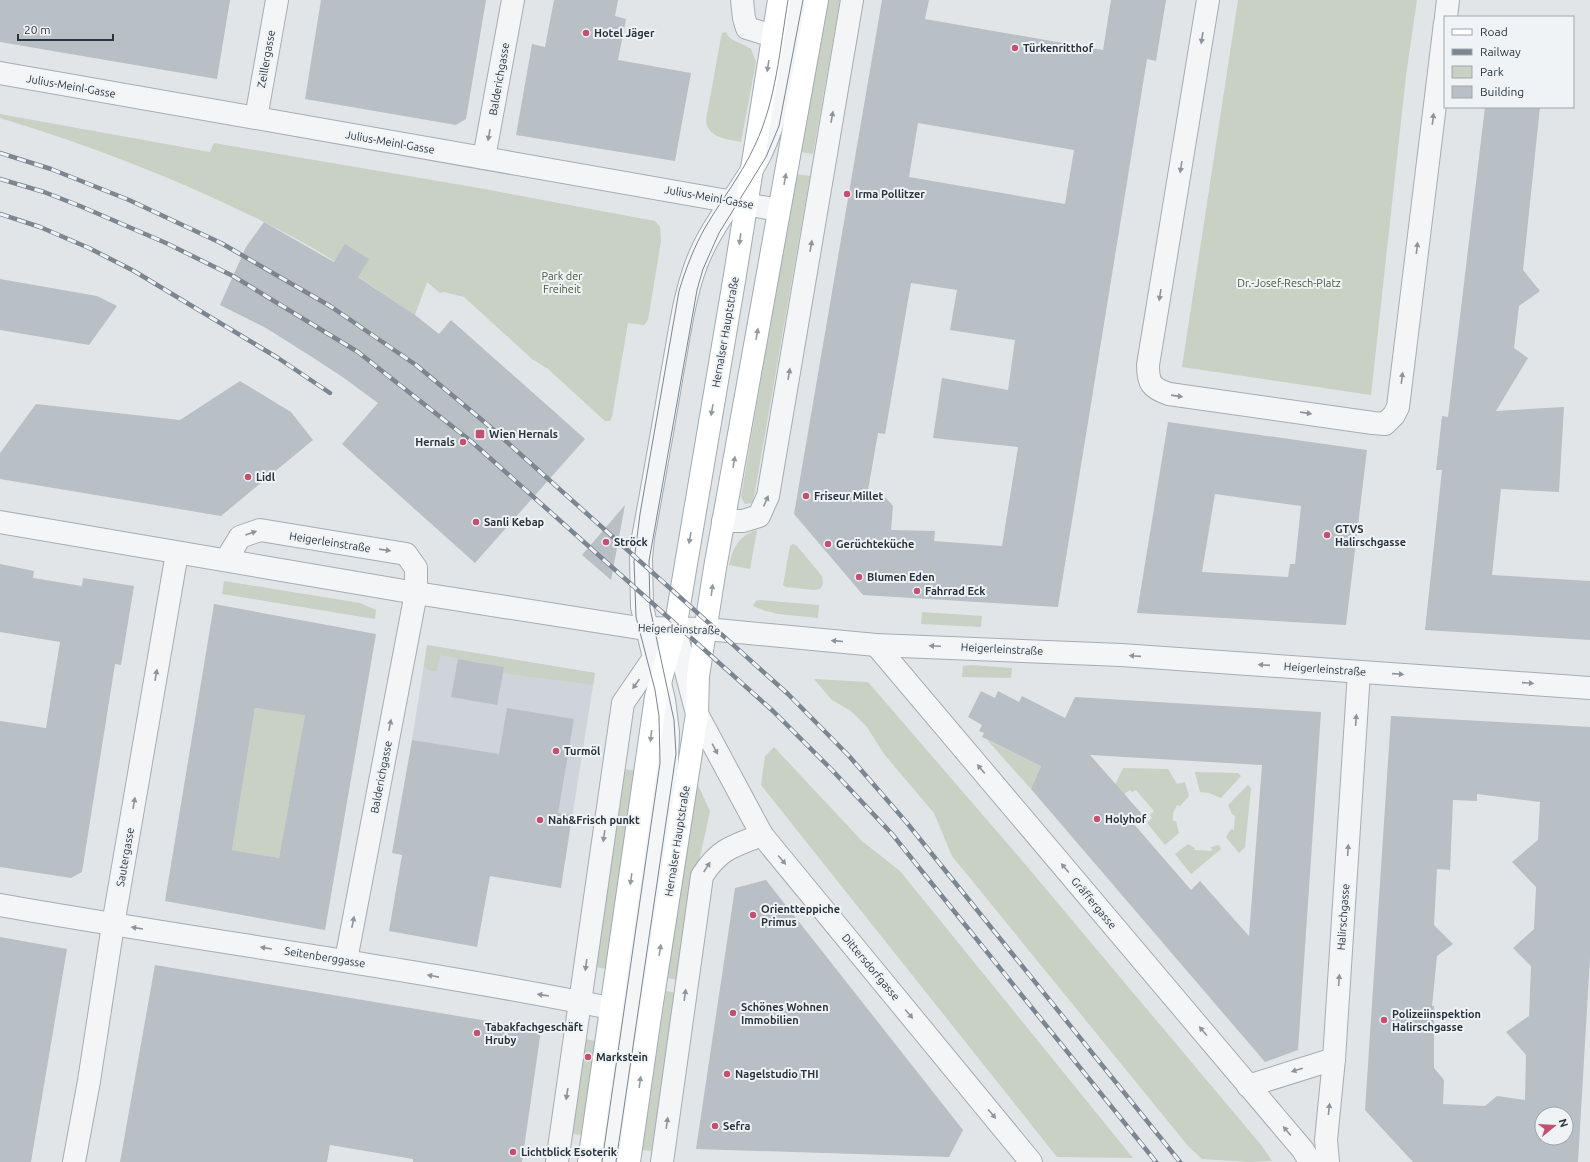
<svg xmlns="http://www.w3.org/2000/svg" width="1590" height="1162" viewBox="0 0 1590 1162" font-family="Ubuntu,sans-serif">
<rect width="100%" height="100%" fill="#e1e5e8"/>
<path fill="#cfd4da" d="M427,645l168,28 -30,189 -153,-122z"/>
<g fill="#c8d1c3">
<path d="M826,0h14l-27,154 -13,-2z"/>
<path d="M1238,0h179l-11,76 -35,319 -189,-28z"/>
<path d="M726,32c3,10 18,11 25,17l5,13 -15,80c-14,-3 -34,-4 -35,-22l15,-83 1,-4z"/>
<path d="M0,114l210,38 4,-9 265,45 176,33 5,6 1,14 -13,79 -4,5 -16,-2 -16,94 -2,4h-5l-57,-52 -16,-10 -68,-62 -20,-5 -4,1 -13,-11 -12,33c-36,-24 -71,-49 -109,-71 -97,-53 -201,-94 -306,-126z"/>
<path d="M796,174l14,2 -56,321 -2,6 -7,1 -4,-7z"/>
<path d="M757,530l-7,39 -21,-4c4,-17 10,-30 28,-35z"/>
<path d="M793,544l4,2 25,30 1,8 -3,5 -6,1 -28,-3 -3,-2 7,-39z"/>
<path d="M224,581l136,22 16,7 -1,9 -153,-25z"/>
<path d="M760,600l59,5 -1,13 -40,-4 -15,-4 -10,-4 3,-5z"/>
<path d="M922,612l60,4 -1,11 -60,-3z"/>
<path d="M427,645l168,28 -2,12 -90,-12 1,-6 -64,-12 -3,16h-7l-6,-6z"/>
<path d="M971,665l41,3 -1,10 -49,-1 1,-11z"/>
<path d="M814,679l54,3 151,175 243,289 10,15 -22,1 -48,-3 -14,-13 -236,-290 -18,-43 -50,-59 -17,-27 -16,-16 -19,-11z"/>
<path d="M311,684l-32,174 -47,-8 23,-142 6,1z"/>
<path d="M987,740l54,26 -10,23z"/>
<path d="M774,747l88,94 38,30 233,287 -76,-1 -296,-372 4,-29z"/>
<path d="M1123,768l45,1 9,15 8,-2 4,14 -9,10 -3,-1 -4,8v8h3l3,12 -14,12 -18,-22 5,-5 -2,-3 4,-4 -18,-21 -4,2 -2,-2 -7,5 -8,-10z"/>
<path d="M624,769l14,2 -30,198 -14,-2z"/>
<path d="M1195,772l43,1 3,3 -20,22 -12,-5 -9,-1z"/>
<path d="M696,781l14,30 -10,46 -20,123 -13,-2z"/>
<path d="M1248,785l3,3 -6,59 -6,6 -13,-16 5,-8 3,1 1,-14 -3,-2 -4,-9z"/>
<path d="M1188,844l7,4 -1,2 18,1 -1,-4 8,-2 2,4 -30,25 -16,-20z"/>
<path d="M666,991l11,2 -23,158 -12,-1z"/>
<path d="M585,1039l11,2 -13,94 -11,-1z"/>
</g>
<g fill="#b8bfc5" fill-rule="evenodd">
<path d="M0,0h230l-13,79 -217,-37z"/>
<path d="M321,0h165l-20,119 -10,6 -151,-26z"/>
<path d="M554,0h64l-3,16 11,3 -8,41 73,13 -16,88 -159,-26 16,-91 13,3z"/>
<path d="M882,0h47l-4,19 178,31 8,-50h55l-10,61 -9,-2 -89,548 -195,-12 -69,-81zM918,123l156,27 -9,54 -156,-27zM911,283l46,7 -7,40 65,10 -7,50 -66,-12 -9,60 85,9 -16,99 -68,-5 1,-10 -44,-1 2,-24 -7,-8 -19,-2 11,-63 7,1z"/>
<path d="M1485,107h55l-17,163 17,21 -21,15 -5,42 14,10 -32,53 68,-4 -5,85 -58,-3 -9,86 98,6v59l-165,-10 17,-160h-6l6,-54 6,1z"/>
<path d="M264,222l70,40 11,-18 24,15 -11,18 57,38 24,19 12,-14 134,119 -110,124 -133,-119 36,-41 -34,-25 -32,-21 -46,-29 -46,-23 26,-58z"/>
<path d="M0,279l97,17 20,10 -28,39 -89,-15z"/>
<path d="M240,381l51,31 22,28 -92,76 -221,-37v-26l36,-49 144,16z"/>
<path d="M1168,422l199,28 -21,175 -209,-12zM1215,494l86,12 -6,58h-5l-2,13 -86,-5z"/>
<path d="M625,505l-14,75 -29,-25z"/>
<path d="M0,564l34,7 -1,7 49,8 1,-8 51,8 -13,79 -6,-1 -33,208 -11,6 -71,-11v-146l46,7 14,-86 -60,-10z"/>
<path d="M214,604l162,30 -51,296 -160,-29zM255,708l50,7 -26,143 -47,-8z"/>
<path d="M458,659l46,8 -7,38 -46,-8z"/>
<path d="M981,691l14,7 3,-7 21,11 3,-6 43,22 10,-21 246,15 -23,338 -33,12 -234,-273 10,-23 -59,-29 2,-4 -5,-2 3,-6 -14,-8zM1090,755l172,10 -13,171 -49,-55 -9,9 -58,-67 9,-9z"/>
<path d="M507,708l67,11 -16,94 14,2 -11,73 -71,-12 -13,71 -88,-16 13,-76 -10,-2 20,-113 87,14z"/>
<path d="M1391,716l199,11v231l-12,204h-165l-48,-52zM1477,794l63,8 -2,38 -26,22 24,25 -2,42 -21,19 18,18 -2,50 -23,16 20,23 -1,45 -28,-4 -12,10 -42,-2 1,-24 -10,-12v-62h-2l5,-50 16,-12 -19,-19 3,-56 13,1 3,-70 24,1zM1542,1114h24v24h-24z"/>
<path d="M766,880l197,250 -14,27 -253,-8 39,-261z"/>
<path d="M0,937l67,12 -36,213h-31z"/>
<path d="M155,965l386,65 -19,132h-109v-3l-83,-14 -3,17h-207z"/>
</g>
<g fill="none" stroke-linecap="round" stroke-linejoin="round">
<g stroke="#a6acb2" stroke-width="24">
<g id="minor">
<path d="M742,0l2,18 3,10 26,8"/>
<path d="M1208,0l-60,365c0,18 3,23 21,29l204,29 12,1 9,-9 4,-8 47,-384"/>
<path d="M1446,17l2,-17"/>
<path d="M0,73l779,137"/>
<path d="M256,118l21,-118"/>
<path d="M484,158l29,-158"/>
<path d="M723,521h20l16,-5 9,-20 84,-496"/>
<path d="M0,522l416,71 223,35 67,1 170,16 245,10 469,33"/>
<path d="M226,560l14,-23 20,-7 146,24 10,14v25l-70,367"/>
<path d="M675,629l22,85 65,121 269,327"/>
<path d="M876,645l427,505 7,12"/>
<path d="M0,905c210,37 421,64 630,107"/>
<path d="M1248,1086l86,-27"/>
<path d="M74,1162l15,-81 24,-156 64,-372"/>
<path d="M557,1162l66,-459 37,-54"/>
<path d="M609,1162l58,-397 1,-33 -4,-32 -22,-93 -1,-49 2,-20c10,-55 20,-109 29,-164 7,-36 11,-74 24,-109 15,-41 45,-72 64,-110 23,-47 28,-103 37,-155"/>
<path d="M662,1162l40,-286c17,-27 31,-30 60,-41"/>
<path d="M1328,1162l-2,-22 8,-81 25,-387"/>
</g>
</g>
<g stroke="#a1abb3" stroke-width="24">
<g id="major">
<path d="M589,1162l67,-465 19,-68 60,-354 44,-275"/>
<path d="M629,1162l21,-146 47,-302 1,-38 17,-108 102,-568"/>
</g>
</g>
<use href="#minor" stroke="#f3f5f7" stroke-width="22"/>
<use href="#major" stroke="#fff" stroke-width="22"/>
<g stroke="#7b8691" stroke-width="1">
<path d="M602,1162l58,-399 -1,-47 -4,-26 -19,-73 -2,-56 6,-47 39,-223c7,-23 15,-44 27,-65 16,-27 36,-52 49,-81 21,-44 25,-97 33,-145"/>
<path d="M616,1162l60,-408 -2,-34 -24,-112 -1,-47 48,-271 6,-21 16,-36 47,-76 13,-31 24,-126"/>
</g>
<g stroke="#7b8691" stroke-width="4.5">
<g id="rail">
<path d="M0,153l51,16 78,31 92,43 109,63 86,59 72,60 300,269 61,62 58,67 273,339"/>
<path d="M0,179l44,13 36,14 86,37 67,33 125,76 114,90 301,269 59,59 60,64 264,328"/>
<path d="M0,214l40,13 49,21 45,23 144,87 52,35"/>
</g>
</g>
<use href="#rail" stroke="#f0f3f6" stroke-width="3" stroke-dasharray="9" stroke-linecap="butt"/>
</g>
<defs><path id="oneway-solid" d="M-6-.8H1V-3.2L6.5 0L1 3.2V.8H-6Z"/></defs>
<g fill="#8e949a">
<use href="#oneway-solid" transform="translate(1202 38) rotate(99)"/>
<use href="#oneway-solid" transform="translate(832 117) rotate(-80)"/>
<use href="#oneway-solid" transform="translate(1433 119) rotate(-83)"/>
<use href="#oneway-solid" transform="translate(489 135) rotate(100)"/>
<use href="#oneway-solid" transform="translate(1181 167) rotate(99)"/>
<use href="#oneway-solid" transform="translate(811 246) rotate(-80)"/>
<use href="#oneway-solid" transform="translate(1417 248) rotate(-83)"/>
<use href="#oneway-solid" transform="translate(1160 295) rotate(99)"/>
<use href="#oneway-solid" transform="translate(789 374) rotate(-80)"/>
<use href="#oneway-solid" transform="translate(1402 378) rotate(-83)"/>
<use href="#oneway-solid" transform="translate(1177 396) rotate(8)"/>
<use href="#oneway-solid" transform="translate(1306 413) rotate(8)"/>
<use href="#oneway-solid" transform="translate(766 501) rotate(-66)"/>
<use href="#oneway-solid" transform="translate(251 533) rotate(-19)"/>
<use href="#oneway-solid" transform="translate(385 550) rotate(8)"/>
<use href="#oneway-solid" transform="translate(837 641) rotate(-175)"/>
<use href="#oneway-solid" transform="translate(935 646) rotate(-178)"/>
<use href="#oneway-solid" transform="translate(1135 656) rotate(-176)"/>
<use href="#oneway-solid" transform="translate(1264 665) rotate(-176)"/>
<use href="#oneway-solid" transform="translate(1398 674) rotate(4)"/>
<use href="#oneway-solid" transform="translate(156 675) rotate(-80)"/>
<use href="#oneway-solid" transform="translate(1528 683) rotate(4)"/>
<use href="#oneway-solid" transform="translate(636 684) rotate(125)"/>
<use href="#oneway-solid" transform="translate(1356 720) rotate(-86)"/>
<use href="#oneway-solid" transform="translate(390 725) rotate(-79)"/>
<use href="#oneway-solid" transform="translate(715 749) rotate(62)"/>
<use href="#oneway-solid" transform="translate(981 769) rotate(-130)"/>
<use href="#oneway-solid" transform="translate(134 803) rotate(-80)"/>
<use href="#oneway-solid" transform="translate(604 836) rotate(98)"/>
<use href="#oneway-solid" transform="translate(1348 850) rotate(-86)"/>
<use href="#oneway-solid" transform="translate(782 860) rotate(50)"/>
<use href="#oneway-solid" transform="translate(707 867) rotate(-57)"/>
<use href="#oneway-solid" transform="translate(1065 868) rotate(-130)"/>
<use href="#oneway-solid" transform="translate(353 922) rotate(-79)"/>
<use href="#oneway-solid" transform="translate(137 928) rotate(-171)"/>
<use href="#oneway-solid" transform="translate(266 948) rotate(-171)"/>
<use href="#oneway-solid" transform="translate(586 965) rotate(98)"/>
<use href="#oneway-solid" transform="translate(433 976) rotate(-169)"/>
<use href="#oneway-solid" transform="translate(1339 980) rotate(-86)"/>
<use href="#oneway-solid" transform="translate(543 995) rotate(-171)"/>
<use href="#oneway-solid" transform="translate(685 995) rotate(-82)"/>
<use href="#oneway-solid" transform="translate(909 1014) rotate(50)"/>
<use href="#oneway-solid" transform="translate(1203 1031) rotate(-130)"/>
<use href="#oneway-solid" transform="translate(1297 1070) rotate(162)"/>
<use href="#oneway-solid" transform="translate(567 1094) rotate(99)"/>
<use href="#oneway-solid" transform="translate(1329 1109) rotate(-84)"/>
<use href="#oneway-solid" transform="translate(992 1114) rotate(50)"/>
<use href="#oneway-solid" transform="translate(667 1123) rotate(-82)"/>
<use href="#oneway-solid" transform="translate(1287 1131) rotate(-130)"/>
</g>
<g fill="#949a9e">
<use href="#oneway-solid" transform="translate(768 66) rotate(99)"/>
<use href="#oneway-solid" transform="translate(785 179) rotate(-80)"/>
<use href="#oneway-solid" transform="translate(740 239) rotate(98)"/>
<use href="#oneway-solid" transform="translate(757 334) rotate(-80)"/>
<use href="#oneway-solid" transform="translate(712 410) rotate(100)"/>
<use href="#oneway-solid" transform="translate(734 462) rotate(-80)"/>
<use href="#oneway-solid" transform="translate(690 538) rotate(100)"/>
<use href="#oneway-solid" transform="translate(712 590) rotate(-82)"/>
<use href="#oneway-solid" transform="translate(651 736) rotate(97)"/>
<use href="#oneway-solid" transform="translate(631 879) rotate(98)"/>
<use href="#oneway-solid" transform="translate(660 950) rotate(-81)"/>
<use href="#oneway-solid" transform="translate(640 1082) rotate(-82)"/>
</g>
<g fill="#c35071" stroke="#f0f3f6" stroke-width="1.5">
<circle cx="586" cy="33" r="4"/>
<circle cx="1015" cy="48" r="4"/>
<circle cx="847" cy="194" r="4"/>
<rect x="475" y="429" width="10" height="10" rx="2"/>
<circle cx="463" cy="442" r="4"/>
<circle cx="248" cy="477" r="4"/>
<circle cx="806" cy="496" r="4"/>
<circle cx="476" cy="522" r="4"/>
<circle cx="1327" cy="535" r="4"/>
<circle cx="606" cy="542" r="4"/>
<circle cx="828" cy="544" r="4"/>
<circle cx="859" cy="577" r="4"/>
<circle cx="917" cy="591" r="4"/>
<circle cx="556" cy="751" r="4"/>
<circle cx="1097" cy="819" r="4"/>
<circle cx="540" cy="820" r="4"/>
<circle cx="753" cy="915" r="4"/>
<circle cx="733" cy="1013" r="4"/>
<circle cx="1384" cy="1020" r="4"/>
<circle cx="477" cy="1033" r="4"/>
<circle cx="588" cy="1057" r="4"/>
<circle cx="727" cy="1074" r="4"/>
<circle cx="715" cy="1126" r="4"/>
<circle cx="513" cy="1152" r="4"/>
</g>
<g text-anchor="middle" stroke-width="4" stroke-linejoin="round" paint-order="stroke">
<g font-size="11" font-weight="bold" fill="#2a343e" stroke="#f0f3f6" text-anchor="start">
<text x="594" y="37">Hotel Jäger</text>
<text x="1023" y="52">Türkenritthof</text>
<text x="855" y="198">Irma Pollitzer</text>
<text x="489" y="438">Wien Hernals</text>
<text x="455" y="446" text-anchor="end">Hernals</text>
<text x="256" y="481">Lidl</text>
<text x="814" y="500">Friseur Millet</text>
<text x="484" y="526">Sanli Kebap</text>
<text x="1335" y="533">GTVS<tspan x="1335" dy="13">Halirschgasse</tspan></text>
<text x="614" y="546">Ströck</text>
<text x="836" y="548">Gerüchteküche</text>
<text x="867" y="581">Blumen Eden</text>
<text x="925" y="595">Fahrrad Eck</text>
<text x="564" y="755">Turmöl</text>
<text x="1105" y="823">Holyhof</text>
<text x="548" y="824">Nah&amp;Frisch punkt</text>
<text x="761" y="913">Orientteppiche<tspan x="761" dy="13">Primus</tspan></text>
<text x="741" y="1011">Schönes Wohnen<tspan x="741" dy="13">Immobilien</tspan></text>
<text x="1392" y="1018">Polizeiinspektion<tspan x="1392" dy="13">Halirschgasse</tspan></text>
<text x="485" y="1031">Tabakfachgeschäft<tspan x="485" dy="13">Hruby</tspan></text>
<text x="596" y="1061">Markstein</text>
<text x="735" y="1078">Nagelstudio THI</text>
<text x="723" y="1130">Sefra</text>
<text x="521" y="1156">Lichtblick Esoterik</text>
</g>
<g font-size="11" fill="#2a343e" stroke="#f0f3f6">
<text transform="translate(266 59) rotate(-80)" y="4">Zeillergasse</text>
<text transform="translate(499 79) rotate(-80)" y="4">Balderichgasse</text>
<text transform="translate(71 86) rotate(10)" y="4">Julius-Meinl-Gasse</text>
<text transform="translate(390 142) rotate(10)" y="4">Julius-Meinl-Gasse</text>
<text transform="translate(709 197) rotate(10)" y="4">Julius-Meinl-Gasse</text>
<text transform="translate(725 332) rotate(-80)" y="4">Hernalser Hauptstraße</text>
<text transform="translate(330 542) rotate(9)" y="4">Heigerleinstraße</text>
<text transform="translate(679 629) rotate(2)" y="4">Heigerleinstraße</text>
<text transform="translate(1002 649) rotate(3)" y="4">Heigerleinstraße</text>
<text transform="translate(1325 669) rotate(4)" y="4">Heigerleinstraße</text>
<text transform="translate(381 777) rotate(-79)" y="4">Balderichgasse</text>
<text transform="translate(677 841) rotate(-81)" y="4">Hernalser Hauptstraße</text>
<text transform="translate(125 857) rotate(-80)" y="4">Sautergasse</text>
<text transform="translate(1094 903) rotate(50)" y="4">Gräffergasse</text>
<text transform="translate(1343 917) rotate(-86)" y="4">Halirschgasse</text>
<text transform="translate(325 957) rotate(9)" y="4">Seitenberggasse</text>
<text transform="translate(871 967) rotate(50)" y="4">Dittersdorfgasse</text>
</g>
<g font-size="11" fill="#435939" stroke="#f0f3f6">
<text x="562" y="280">Park der<tspan x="562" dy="13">Freiheit</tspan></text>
<text x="1289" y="287">Dr.-Josef-Resch-Platz</text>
</g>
</g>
<rect x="1444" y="16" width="130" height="92" fill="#f0f3f6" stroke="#a1a7ac"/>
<rect x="1452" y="29" width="20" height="6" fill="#ffffff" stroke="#a1a7ac"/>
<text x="1480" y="36" font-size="12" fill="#2a343e">Road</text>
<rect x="1452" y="49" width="20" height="6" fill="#7b8691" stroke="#a1a7ac"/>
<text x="1480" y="56" font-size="12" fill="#2a343e">Railway</text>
<rect x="1452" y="66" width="20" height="12" fill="#c8d1c3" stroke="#a1a7ac"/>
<text x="1480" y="76" font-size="12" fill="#2a343e">Park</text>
<rect x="1452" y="86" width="20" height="12" fill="#b8bfc5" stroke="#a1a7ac"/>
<text x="1480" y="96" font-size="12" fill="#2a343e">Building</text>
<g transform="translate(1554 1126) rotate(72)"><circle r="19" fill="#f0f3f6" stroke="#a1a7ac"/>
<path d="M0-3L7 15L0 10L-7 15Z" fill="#c35071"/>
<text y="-6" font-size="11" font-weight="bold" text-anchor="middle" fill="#2a343e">N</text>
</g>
<path d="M18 34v6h95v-6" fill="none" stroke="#2a343e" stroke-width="2"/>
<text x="24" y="34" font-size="12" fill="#2a343e" stroke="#f0f3f6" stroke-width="3" paint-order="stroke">20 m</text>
</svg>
